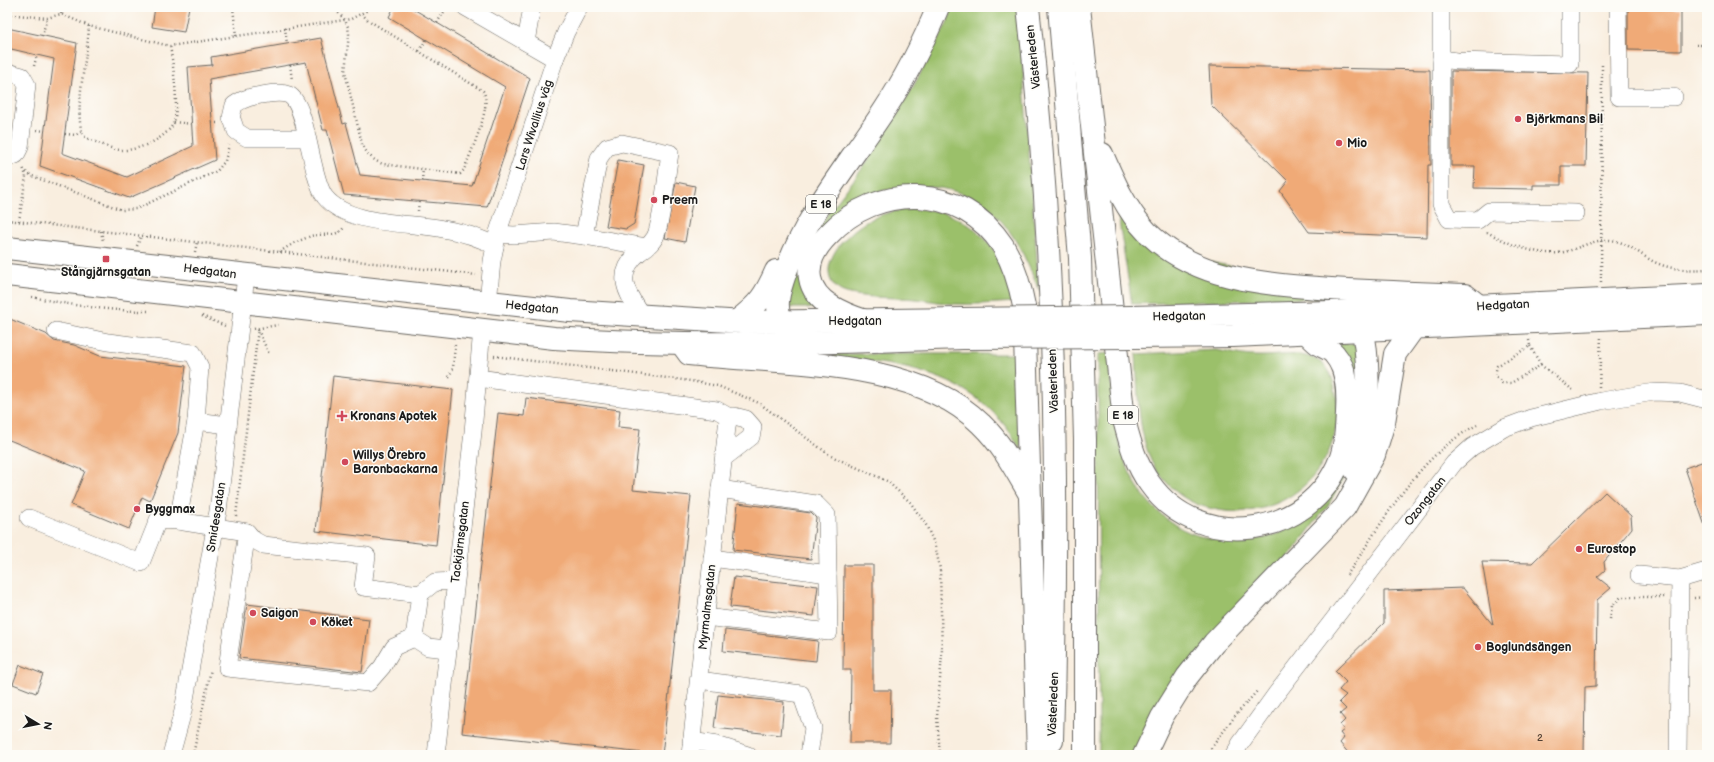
<svg xmlns="http://www.w3.org/2000/svg" width="1714" height="762" viewBox="0 0 1714 762" font-family="'Balsamiq Sans',sans-serif">
<rect width="100%" height="100%" fill="#fdfcf7"/>
<filter id="ink" filterUnits="userSpaceOnUse"><feTurbulence type="fractalNoise" baseFrequency=".025" numOctaves="2"/><feDisplacementMap in="SourceGraphic" scale="8" xChannelSelector="R" yChannelSelector="G"/><feConvolveMatrix kernelMatrix="1 2 1 2 8 2 1 2 1" color-interpolation-filters="sRGB"/></filter>
<filter id="wash" filterUnits="userSpaceOnUse"><feTurbulence type="fractalNoise" baseFrequency=".012" numOctaves="4" result="noise"/><feDisplacementMap in="SourceGraphic" scale="16" xChannelSelector="R" yChannelSelector="G"/><feGaussianBlur stdDeviation="0.9" result="paint"/><feColorMatrix in="noise" values="0 0 0 0 0 0 0 0 0 0 0 0 0 0 0 0 0 1.4 0 .05"/><feComposite in="paint" operator="in"/></filter>
<g filter="url(#wash)">
<rect width="100%" height="100%" fill="#f9eedf"/>
<g fill="#9bc06a" stroke="#5c6e43">
<path d="M953,7h64l3,23 19,260c-10,-23 -19,-47 -36,-67 -28,-32 -65,-41 -105,-34 -7,1 -15,1 -21,3 -23,8 -41,23 -58,40l-1,76h-28c0,-58 47,-102 78,-148 30,-44 55,-90 79,-137z"/>
<path d="M1116,202l48,51 217,43 -249,8z"/>
<path d="M912,209c41,0 68,17 89,52 7,11 10,28 14,41 -20,1 -41,3 -61,2 -13,-1 -26,-4 -39,-5 -17,-2 -65,0 -77,-10 -17,-13 -7,-35 5,-48 19,-21 41,-30 69,-32z"/>
<path d="M1359,343l4,21 -12,100 -22,40 -191,251h-39l-1,-401 12,-1c4,60 3,120 52,162 17,15 38,24 61,25 21,1 46,1 65,-12 5,-4 10,-11 14,-15 13,-14 25,-27 37,-41l-2,-128z"/>
<path d="M1216,350c12,2 26,6 39,6 20,1 43,-6 62,4 14,7 17,22 19,36 10,66 -45,122 -111,115 -22,-3 -40,-9 -56,-26 -7,-8 -15,-16 -19,-27 -13,-33 -12,-69 -14,-104z"/>
<path d="M783,354h235l3,97c-47,-92 -148,-89 -238,-97z"/>
</g>
<g id="blocks">
<g fill="#f0aa77">
<path d="M155,7h34l-5,25 -32,-5z"/>
<path d="M394,7h16l120,71 -43,129 -143,-12 -17,-65h-4l-17,-68 -97,17 6,81 -86,38 -89,-32 14,-107 -47,-11v-20l70,15 -15,110 65,24 66,-31 -5,-79 24,-2 -1,-8 110,-19 22,86 3,-1 14,52 112,11 33,-99 -116,-70z"/>
<path d="M1628,8l53,1v42l-53,-1z"/>
<path d="M1209,66l221,4 1,95h-3l-1,72 -118,-5 -29,-41 8,-10 -77,-76z"/>
<path d="M1451,71l137,2 -2,93h-25v19h-28v4l-59,-1 1,-22h-24z"/>
<path d="M618,160l26,5 -10,59 -8,5 -20,-3z"/>
<path d="M676,182l19,4 -10,56 -20,-4z"/>
<path d="M10,319l36,15 8,7 20,4 26,11 86,10 -8,67 -28,68 -8,-4 -13,32 -58,-24 14,-34 -78,-32v-112z"/>
<path d="M333,376l120,14 -17,155 -120,-14z"/>
<path d="M526,398l94,12 -2,17 22,2 -7,61 58,6 -29,259 -200,-22 36,-320 26,3z"/>
<path d="M1707,460v65l-2,1 -20,-58z"/>
<path d="M1605,492l26,24 1,12 -28,34 1,8 -8,7 14,11 -14,12 -1,86 -11,1 -1,68h-234l-10,-12 4,-5 -4,-5 4,-3 -4,-5 5,-5 -5,-6 6,-5 -7,-7 7,-7 -7,-5 7,-8 -11,-11 49,-48v-32l79,-3 30,37 -11,-63 50,1z"/>
<path d="M738,503l73,10 5,5 -5,41 -78,-9z"/>
<path d="M844,565h29v125h18l-1,53h-40l1,-73h-8z"/>
<path d="M734,577l84,9 -4,30 -84,-9z"/>
<path d="M247,604l122,15 -7,53 -123,-14z"/>
<path d="M725,630l93,11 -2,20 -93,-10z"/>
<path d="M20,665l23,9 -7,19 -23,-9z"/>
<path d="M718,695l66,7 -3,33 -67,-7z"/>
</g>
</g>
</g>
<g filter="url(#ink)">
<use href="#blocks" fill-opacity="0" stroke="#696660" stroke-width="1"/>
<g fill="none" stroke-linecap="round" stroke-linejoin="round">
<g stroke="#696660" stroke-width="18">
<g id="minor">
<path d="M465,7l90,52"/>
<path d="M1441,7v197l8,15 29,1 11,-9 87,2"/>
<path d="M1618,7l1,90h55"/>
<path d="M526,42l6,-35"/>
<path d="M1441,59l16,2 113,3v-57"/>
<path d="M7,72l15,4 5,9 -7,62 -4,8 -9,3"/>
<path d="M307,138h-60l-11,-7 -3,-9 -2,-4 3,-13c11,-8 21,-9 34,-11 7,-1 14,-2 21,1 19,10 21,83 36,102 23,29 85,25 118,32 19,3 36,8 52,17"/>
<path d="M498,234l16,1 40,-3 30,4"/>
<path d="M488,303l4,-42 6,-29 57,-173 11,-27 13,-25"/>
<path d="M642,316c-15,-23 -29,-42 -2,-64 7,-5 15,-11 17,-20 7,-25 9,-53 13,-79l-48,-10 -15,4 -8,11 -15,78 63,11"/>
<path d="M56,331l52,11 85,11 7,14 -4,54 32,4"/>
<path d="M478,378l239,32 14,8"/>
<path d="M196,421l-18,100 69,11"/>
<path d="M29,518l112,45 17,-43 20,1"/>
<path d="M712,558l116,16"/>
<path d="M1639,575l41,4 27,-8"/>
<path d="M705,617l124,15 -2,-117 -11,-11 -96,-15"/>
<path d="M414,638l6,-44"/>
<path d="M447,649l-19,-2 -14,-9 -20,9 -12,20 -14,16 -141,-15 20,-136 7,8 9,5 104,11 -4,31 57,7 15,-12 20,-1"/>
<path d="M699,680l102,14 12,34 -4,27"/>
<path d="M691,741l26,4 31,10"/>
<path d="M171,755l12,-44 35,-200 28,-235"/>
<path d="M436,755l37,-323 9,-103"/>
<path d="M690,755l37,-328 1,-7 6,-4 12,3 7,8 -2,10 -27,21"/>
<path d="M1234,755l6,-11 36,-50 119,-154 59,-77 18,-16 32,-19 27,-10 70,-17 53,-9 26,1 27,7"/>
<path d="M1678,755l2,-176"/>
</g>
</g>
<g stroke="#696660" stroke-width="24">
<g id="major">
<path d="M7,248l563,63 174,11 219,-3"/>
<path d="M7,275l547,63c136,9 273,5 409,0"/>
<path d="M1131,317l239,-6 337,-16"/>
<path d="M1133,337l100,-1 474,-22"/>
</g>
</g>
<g stroke="#696660" stroke-width="24">
<g id="highway">
<path d="M1028,7c28,243 31,489 24,734"/>
<path d="M1059,7l21,251 5,182v315"/>
<path d="M1079,7l45,413c6,23 12,45 26,64 49,69 159,55 190,-24 6,-15 6,-31 7,-47 1,-19 1,-43 -12,-58 -3,-5 -10,-7 -15,-10 -5,-3 -9,-8 -13,-12"/>
<path d="M1102,154c12,28 24,56 45,78 50,49 119,52 184,57 45,3 89,4 134,6l14,11"/>
<path d="M737,321c22,-17 28,-25 39,-50"/>
<path d="M865,321c-21,-7 -51,-18 -55,-43 -3,-17 7,-32 18,-43 49,-53 134,-52 175,11 11,19 17,39 21,60l14,449"/>
<path d="M807,342c-13,-6 -29,-19 -29,-35 -1,-9 2,-18 5,-27 19,-61 65,-115 100,-168 22,-33 40,-69 55,-105"/>
<path d="M681,343l8,11c89,10 225,3 292,70 21,20 34,45 48,69"/>
<path d="M1355,470c14,-44 16,-94 8,-139"/>
<path d="M1144,755l18,-38 25,-40 27,-34 131,-136 29,-52 10,-33 11,-68 18,-25"/>
</g>
</g>
<g stroke="#696660" stroke-width="2.5" stroke-dasharray="1 3" stroke-linecap="butt">
<path d="M233,7l3,29"/>
<path d="M333,7l12,13 3,7 1,7 -4,38 17,72c5,10 10,16 21,20l77,10 4,-4c6,-17 29,-64 19,-79l-115,-71 -6,-6"/>
<path d="M7,14l40,4 14,-4 28,12 81,20 181,-27 15,-8 5,-4"/>
<path d="M61,14l1,-7"/>
<path d="M437,23l10,-16"/>
<path d="M89,26c-1,28 -15,82 -7,106 1,6 9,8 14,10 8,3 17,8 26,8 16,1 46,-12 52,-28 5,-16 -1,-58 -4,-76"/>
<path d="M285,28l2,16"/>
<path d="M42,36l5,-18"/>
<path d="M1696,45h11"/>
<path d="M419,51l7,-11"/>
<path d="M290,65l2,15"/>
<path d="M34,66l3,-11"/>
<path d="M174,122l18,2"/>
<path d="M212,123h6"/>
<path d="M37,130l8,1"/>
<path d="M65,134l11,1 5,-3"/>
<path d="M26,172l6,4 90,34 14,-1 81,-38 8,-10 4,-16"/>
<path d="M422,181l1,-12"/>
<path d="M418,211l1,-10"/>
<path d="M7,220l469,55"/>
<path d="M19,221l7,-45 -3,-9"/>
<path d="M101,231l2,10"/>
<path d="M1487,232c22,12 55,27 81,19 13,-4 28,-12 42,-11 20,2 31,17 49,24 15,6 32,6 48,5"/>
<path d="M137,246l4,-10"/>
<path d="M195,252l2,-10"/>
<path d="M280,252c9,-7 21,-12 31,-16 11,-3 27,2 33,-9"/>
<path d="M1601,282l1,-217"/>
<path d="M32,297c38,8 76,14 116,14"/>
<path d="M202,316l23,10"/>
<path d="M254,329l24,-4"/>
<path d="M258,330l11,24"/>
<path d="M1529,340l1,6 -33,20 -2,9 7,8h9l30,-18 33,26"/>
<path d="M1530,346l11,19"/>
<path d="M494,356l197,25 27,5 41,17 72,53 56,25 23,21 16,23 9,20 5,24 2,85 -5,63 3,38"/>
<path d="M449,377l4,-9 2,-24"/>
<path d="M1599,387l2,-51"/>
<path d="M236,516l22,-187"/>
<path d="M1347,575c37,-54 70,-119 130,-150"/>
<path d="M1694,598l13,-1"/>
<path d="M1610,619l2,-13 9,-9h44"/>
<path d="M193,755l18,-86"/>
<path d="M1206,755l29,-39 23,-26"/>
</g>
<use href="#minor" stroke="#fff" stroke-width="17"/>
<use href="#major" stroke="#fff" stroke-width="22"/>
<use href="#highway" stroke="#fff" stroke-width="22"/>
<g stroke="#696660" stroke-width="24" stroke-linecap="butt">
<g id="major-bridge">
<path d="M963,319l168,-2"/>
<path d="M963,338l170,-1"/>
</g>
</g>
<use href="#major-bridge" stroke="#fff" stroke-width="22"/>
</g>
</g>
<g fill="#d1495b" stroke="#fdfcf7" stroke-width="1.5">
<circle cx="1518" cy="119" r="4"/>
<circle cx="1339" cy="143" r="4"/>
<circle cx="654" cy="200" r="4"/>
<rect x="102" y="255" width="8" height="8" rx="2"/>
<path d="M340 410h4v4h4v4h-4v4h-4v-4h-4v-4h4z"/>
<circle cx="345" cy="462" r="4"/>
<circle cx="137" cy="509" r="4"/>
<circle cx="1579" cy="549" r="4"/>
<circle cx="253" cy="613" r="4"/>
<circle cx="313" cy="622" r="4"/>
<circle cx="1478" cy="647" r="4"/>
</g>
<g text-anchor="middle" stroke-width="3" stroke-linejoin="round" paint-order="stroke">
<g font-size="10" fill="#514033">
<text x="1540" y="741">2</text>
</g>
<g fill="#fdfcf7" stroke="#605f5e" stroke-width="1">
<rect x="806" y="195" width="30" height="18" rx="3"/>
<rect x="1108" y="406" width="30" height="18" rx="3"/>
</g>
<g font-size="11" font-weight="bold" fill="#1c1c1c">
<text x="821" y="208">E 18</text>
<text x="1123" y="419">E 18</text>
</g>
<g font-size="12" fill="#1c1c1c" stroke="#fdfcf7">
<text transform="translate(1033 57) rotate(-96)" y="4">Västerleden</text>
<text transform="translate(534 125) rotate(-72)" y="4">Lars Wivallius väg</text>
<text transform="translate(210 271) rotate(7)" y="4">Hedgatan</text>
<text transform="translate(1503 305) rotate(-3)" y="4">Hedgatan</text>
<text transform="translate(532 307) rotate(6)" y="4">Hedgatan</text>
<text transform="translate(1179 316) rotate(-1)" y="4">Hedgatan</text>
<text x="855" y="325">Hedgatan</text>
<text transform="translate(1053 381) rotate(-92)" y="4">Västerleden</text>
<text transform="translate(1425 501) rotate(-52)" y="4">Ozongatan</text>
<text transform="translate(216 517) rotate(-81)" y="4">Smidesgatan</text>
<text transform="translate(460 542) rotate(-83)" y="4">Tackjärnsgatan</text>
<text transform="translate(707 607) rotate(-84)" y="4">Myrmalmsgatan</text>
<text transform="translate(1053 704) rotate(-88)" y="4">Västerleden</text>
</g>
<g font-size="12" font-weight="bold" fill="#1c1c1c" stroke="#fdfcf7" text-anchor="start">
<text x="1526" y="123">Björkmans Bil</text>
<text x="1347" y="147">Mio</text>
<text x="662" y="204">Preem</text>
<text x="106" y="276" text-anchor="middle">Stångjärnsgatan</text>
<text x="350" y="420">Kronans Apotek</text>
<text x="353" y="459">Willys Örebro<tspan x="353" dy="14">Baronbackarna</tspan></text>
<text x="145" y="513">Byggmax</text>
<text x="1587" y="553">Eurostop</text>
<text x="261" y="617">Saigon</text>
<text x="321" y="626">Köket</text>
<text x="1486" y="651">Boglundsängen</text>
</g>
</g>
<rect width="1714" height="762" fill="none" stroke="#fdfcf7" stroke-width="24"/>
<g transform="translate(38 724) rotate(100)" stroke="#fdfcf7" stroke-width="3" paint-order="stroke">
<path d="M0-3L7 15L0 10L-7 15Z" fill="#1c1c1c"/>
<text y="-6" font-size="11" font-weight="bold" text-anchor="middle" fill="#1c1c1c">N</text>
</g>
</svg>
